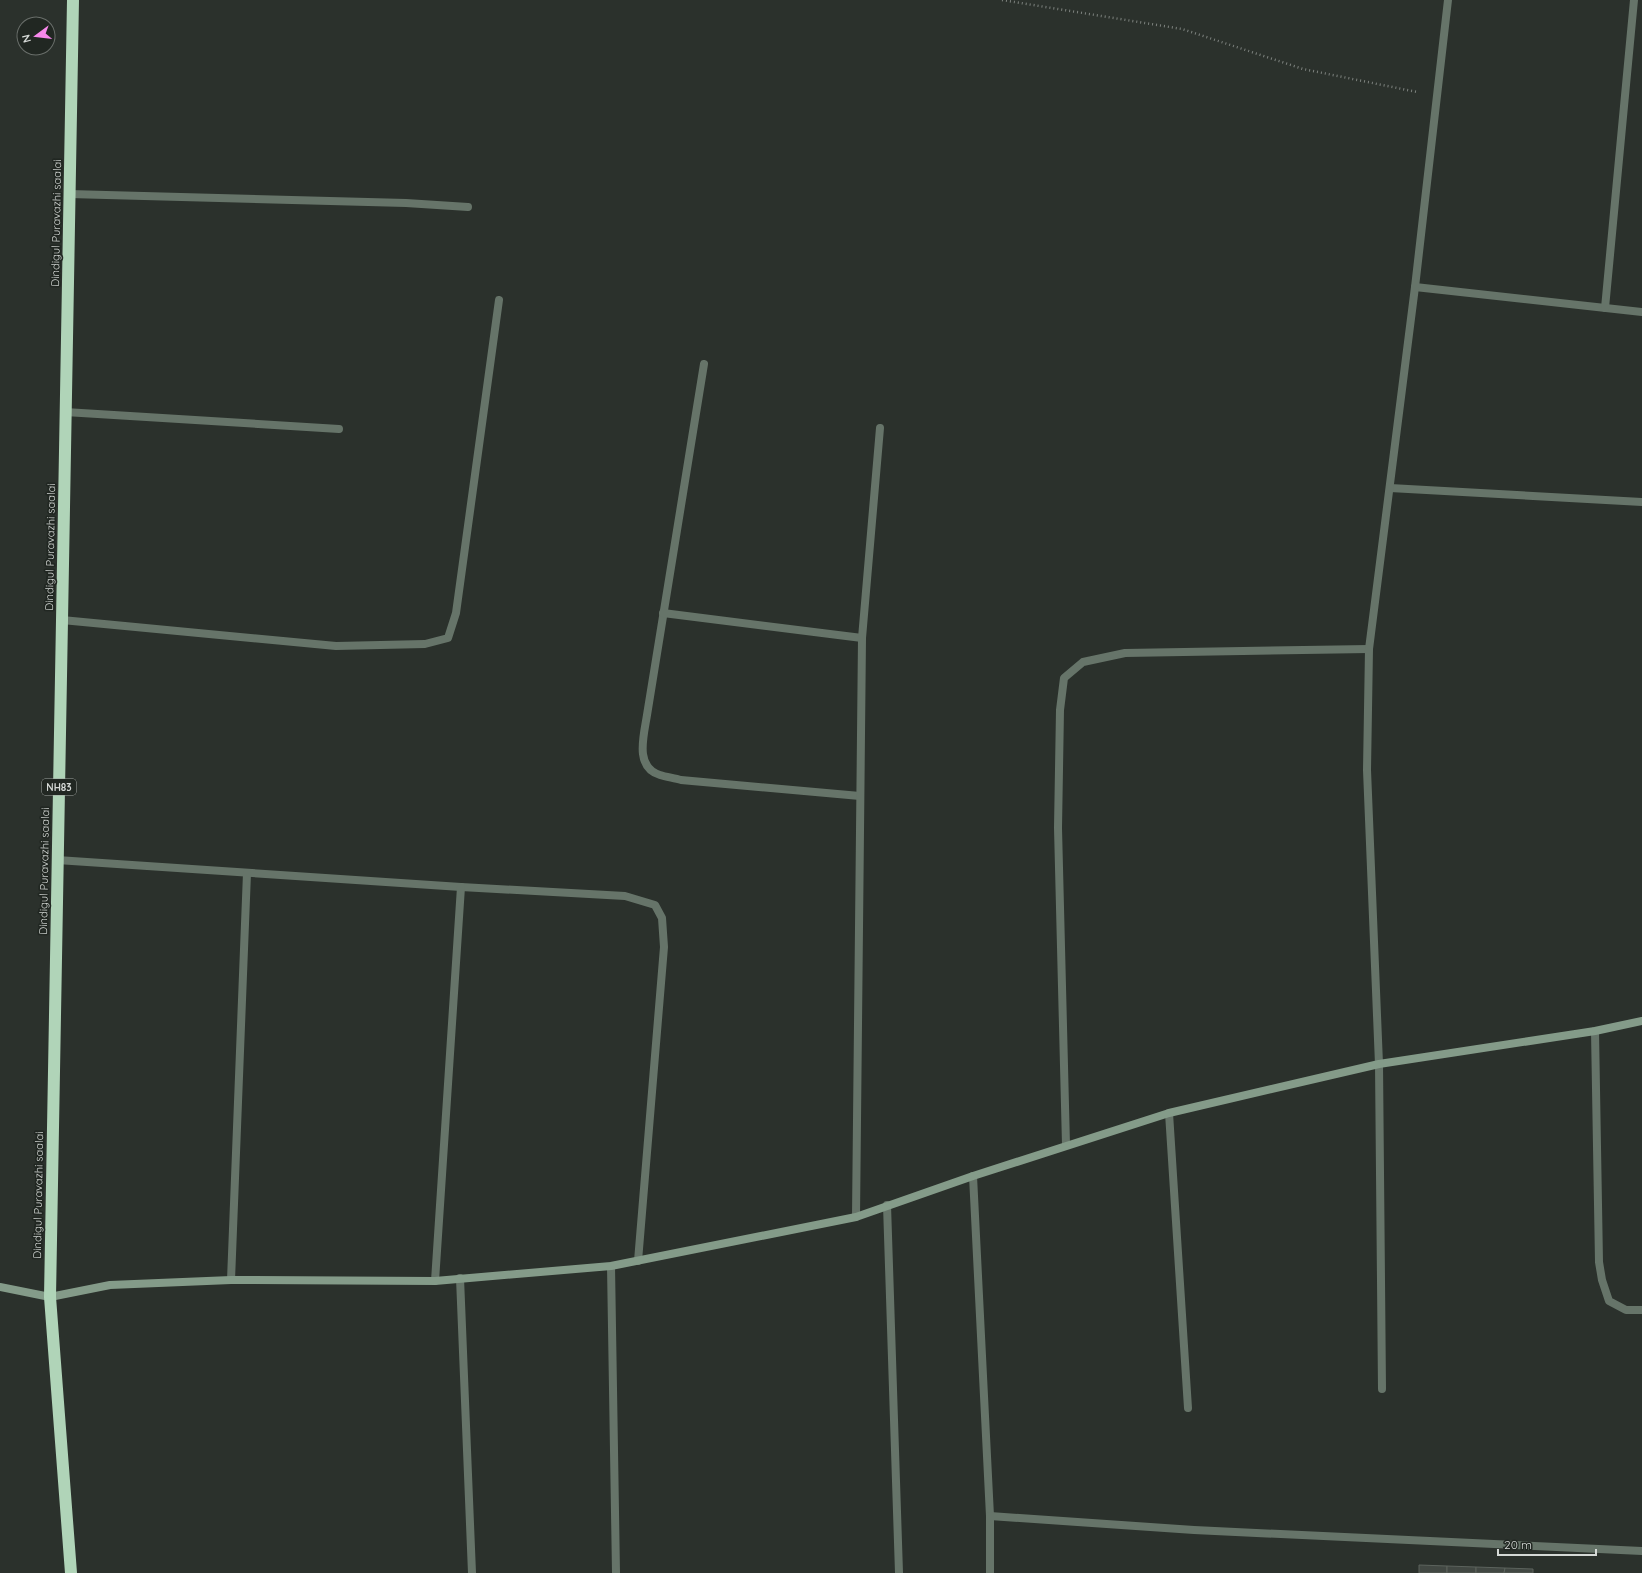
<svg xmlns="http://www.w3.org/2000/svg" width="1642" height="1573" viewBox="0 0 1642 1573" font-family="Quicksand,sans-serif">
<rect width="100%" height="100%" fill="#2b312c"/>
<g fill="#424843" stroke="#5c635d">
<path d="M1419,1565l28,1v7h-28z"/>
<path d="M1447,1566l29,1v6h-29z"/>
<path d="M1476,1567l29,1 -1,5h-28z"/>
<path d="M1505,1568l28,1v4h-29z"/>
</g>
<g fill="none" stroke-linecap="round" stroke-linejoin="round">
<path stroke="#7d827e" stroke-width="2.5" stroke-dasharray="1 3" stroke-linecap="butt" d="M1002,0l180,29 121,40 114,23"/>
<g stroke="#667469" stroke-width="8">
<path d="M69,194l337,9 62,4"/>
<path d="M1415,287l227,25"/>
<path d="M1605,308l29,-308"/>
<path d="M704,364l-57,351c-3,20 -13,52 13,60 6,2 14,3 21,5l179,16"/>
<path d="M65,412l274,17"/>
<path d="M1390,488l252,14"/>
<path d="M663,613l199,25"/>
<path d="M62,620l274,26 89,-2 23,-6 8,-25 43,-313"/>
<path d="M57,860l404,27 164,9 30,9 7,13 2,29 -26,314"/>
<path d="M1595,1031l4,231 3,18 7,21 17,9h16"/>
<path d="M1169,1113l19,295"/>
<path d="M1066,1145l-8,-317 2,-118 4,-32 19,-16 42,-9 244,-4"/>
<path d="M973,1176l17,340v57"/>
<path d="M887,1205l12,368"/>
<path d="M856,1217l6,-579 18,-210"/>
<path d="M611,1266l5,307"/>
<path d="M460,1278l12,295"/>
<path d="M231,1280l16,-407"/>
<path d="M435,1281l26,-394"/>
<path d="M1382,1389l-3,-325 -12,-294 2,-121 46,-362 33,-287"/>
<path d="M990,1516l204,14 448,21"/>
</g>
<path stroke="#849b89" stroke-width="8" d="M0,1287l50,10 60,-12 121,-5 204,1 176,-15 245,-49 117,-41 196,-63 210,-49 216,-33 47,-10"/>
<path stroke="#b0d4b8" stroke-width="12" d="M71,1573l-21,-276 23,-1297"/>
</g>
<g text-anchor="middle" stroke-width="3.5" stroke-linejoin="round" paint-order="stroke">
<rect fill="#212722" stroke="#9fa4a0" stroke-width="1" x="42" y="779" width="34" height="16" rx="3"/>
<g font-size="10" font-weight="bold" fill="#d5d9d6">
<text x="59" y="791">NH83</text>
</g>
<g font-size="11" fill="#d5d9d6" stroke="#212722">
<text transform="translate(56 223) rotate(-89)" y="4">Dindigul Puravazhi saalai</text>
<text transform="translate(50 547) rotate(-89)" y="4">Dindigul Puravazhi saalai</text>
<text transform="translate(44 871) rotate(-89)" y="4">Dindigul Puravazhi saalai</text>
<text transform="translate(38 1195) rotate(-89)" y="4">Dindigul Puravazhi saalai</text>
</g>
</g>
<g transform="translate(36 36) rotate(255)"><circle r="19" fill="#212722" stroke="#696e6a"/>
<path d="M0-3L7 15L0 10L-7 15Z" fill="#f788eb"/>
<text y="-6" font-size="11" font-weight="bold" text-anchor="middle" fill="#d5d9d6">N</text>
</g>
<path d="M1498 1549v6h98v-6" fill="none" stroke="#d5d9d6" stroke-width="2"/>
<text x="1504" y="1549" font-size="12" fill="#d5d9d6" stroke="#212722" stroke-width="3" paint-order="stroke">20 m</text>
</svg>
